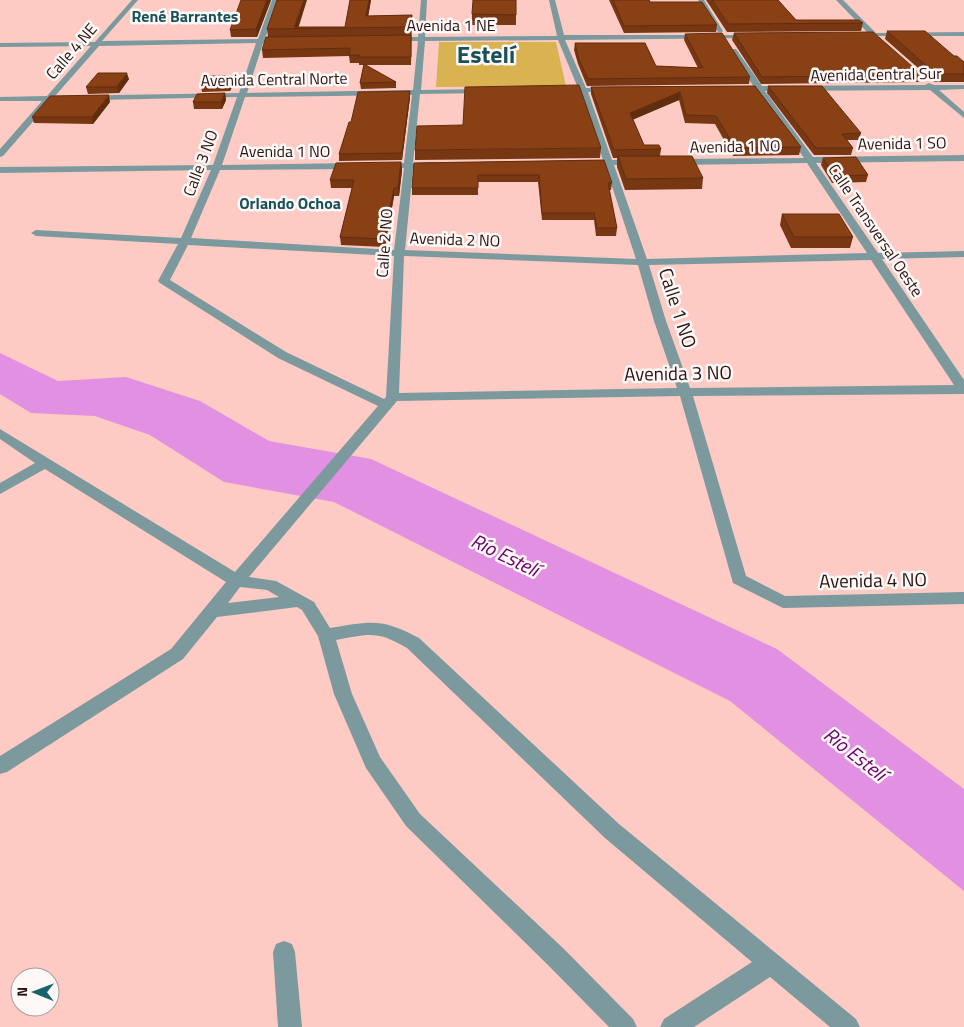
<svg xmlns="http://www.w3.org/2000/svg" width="964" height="1027" viewBox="0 0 964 1027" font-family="'Titillium Web',sans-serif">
<rect width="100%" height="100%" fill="#fdcac4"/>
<path fill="#d9b251" d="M439,42h117l10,44 -130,1z"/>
<path fill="#e290e1" d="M0,353l58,28 68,-4 74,24 69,40 102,18 406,190 187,140v102l-234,-190 -396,-199 -110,-20 -74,-47 -55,-19 -64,-3 -31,-19z"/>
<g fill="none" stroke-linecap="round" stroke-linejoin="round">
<g fill="#7c999e" fill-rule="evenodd">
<path d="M132,0h6l-36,41 156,-2 14,-39h6l-13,39h18l4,2 -4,2h-20l-16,50 166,-3 5,-49h-27l-4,-2 4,-2h27l3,-37h6l-2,37 132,-1 -8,-36h6l9,35h191l1,1 -3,2 -188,2 21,48h24l4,2 -4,2h-22l24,68 26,-1 5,3 -5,3h-24l33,94 220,-6 -60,-90 -131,2 -5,-3 5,-3 128,-1 -47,-67h-19l-4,-2 4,-2h16l-25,-36 1,-2h6l26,37 163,-1 4,-2 5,2h30v4l-25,1 25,22v6l-34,-28 -165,1 48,66 151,-2v6l-148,2 62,90 86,-2v6l-82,2 82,121v14l-271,2 53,180 39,20 179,-4v12l-181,4 -50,-25 -53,-187 -283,5 -148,176 27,4 38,21 16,26c41,-7 52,-10 89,10l200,186 237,195 4,8h-30l-60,-50 -76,50h-34l4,-8 88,-57 -147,-124 -198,-190c-30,-18 -39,-14 -71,-8l16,54 28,63 40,57 144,135 69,70 4,8h-28l-61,-62 -142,-139 -40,-58 -32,-74 -16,-58 -16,-26 -5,-3 -80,10 -34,42 -176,113 -7,2v-18l171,-107 55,-67 -181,-113 -45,25v-11l35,-20 -35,-24v-10l235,143 143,-166 -100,-48 -118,-75 -2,-2 20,-37 -142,-8 -5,-3 5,-3 145,8 30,-68 -211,3v-6l213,-2 24,-68 -186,4 -48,55 -3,1v-8l42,-48h-42v-4l47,-1 44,-50 -91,1v-4l95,-1zM558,40l20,48h-17l-4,2 4,2h19l23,68h-17l-5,3 5,3 19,-1 31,94 -231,-9 8,-82h22l5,-3 -5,-3 -22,1 7,-69 65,-1 4,-2 -4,-2 -64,1 4,-49zM256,43l-17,50 -184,3 44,-50zM412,95l-8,68h-21l-5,3 5,3 21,-1 -10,82 -203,-12 29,-68 135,-1 5,-3 -5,-3 -133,2 23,-68zM188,245l206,11 -8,141 -2,2 -98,-47 -116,-72zM404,256l234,9 16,56 23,67 -278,5zM871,260l83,125 -264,3 -24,-67 -17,-56zM240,587l27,3 12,7 -51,6z"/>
<path d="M698,0h6l19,31 -1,1h-4z"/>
<path d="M836,0h7l33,33 88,-1v4h-110v-2l14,-1z"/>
<path d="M284,941l8,3 3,8 7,75h-24l-5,-75 3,-8z"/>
</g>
</g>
<g fill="#773712">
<path d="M271,0l-14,37h-26l-1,-7z"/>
<path d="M350,0h21l-3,16 44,-1 -1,50h-46l31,17v6l-35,1 -1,-6 4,-18h-5v-2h-9l-1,-7 -86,2 -1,-8 6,-13 -1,-8 31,-2h47z"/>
<path d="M516,0v25h-44v-11z"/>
<path d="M609,0h40l1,2 67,23 -1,7 -92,1z"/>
<path d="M706,0h72l18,20 67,3 -2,8 -134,1z"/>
<path d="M887,31l67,25 10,6v20h-30l-49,-43z"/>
<path d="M734,33l188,42 -3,7 -158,2 -29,-44z"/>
<path d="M685,34l65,43 -1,7 -162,2 -9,-22 -4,-14 1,-7 81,23 42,2 -14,-28z"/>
<path d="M233,76l1,7 -4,8 -28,1 -1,-7z"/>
<path d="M129,79l-10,14 -31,1 -2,-7z"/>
<path d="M755,86l46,61 -2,8 -66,1 -18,-32 -30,-1 -6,-23 -46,19 11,26 17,4 -1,7 43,22 -1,11 -77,1 -8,-23v-9h-4l-22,-64v-7z"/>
<path d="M768,86l93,47 -2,7h-12l6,8 -2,7h-37l-47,-62z"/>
<path d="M410,91v6l-8,63 -63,1v-7l12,-32z"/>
<path d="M225,93l1,7 -4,9h-28l-1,-7z"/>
<path d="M110,102l-17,22 -59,-1 -2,-6z"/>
<path d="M601,148l-1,10 -185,2v-10z"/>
<path d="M823,158l45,17 -2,7 -34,1 -11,-18z"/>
<path d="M604,160l8,23 -1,7h-2l8,38 -1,8h-20l-2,-16h-52l-4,-38h-60v13h-66v-7l2,-25z"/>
<path d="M401,162l1,8 -3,26h-5l-9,51 -44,-2 -1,-8 12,-49h-21l-1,-8z"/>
<path d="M782,214l71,23 -3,11h-59l-11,-23z"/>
</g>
<g fill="#612d0f">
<path d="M267,0h4l-14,37 -1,-8z"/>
<path d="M304,0h3l-9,29 -4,-2z"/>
<path d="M369,0h2l-4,23 -1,-7z"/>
<path d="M127,73l2,6 -10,14 -2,-6z"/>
<path d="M233,76l1,7 -4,8 -1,-6z"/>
<path d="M410,91v6l-8,63v-7z"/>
<path d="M680,92l-1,8 -49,21v-8z"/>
<path d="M225,93l1,7 -4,9 -1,-7z"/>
<path d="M109,95l1,7 -17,22 -1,-7z"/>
<path d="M401,162l1,8 -3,26 -1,-8z"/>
<path d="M394,188v8l-9,51 -1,-8z"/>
</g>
<g fill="#8a4015" stroke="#612d0f">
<path d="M241,0h26l-11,29 -26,1z"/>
<path d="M277,0h27l-10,27h51l5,-27h19l-3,16 46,-1 -1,12 -144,2z"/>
<path d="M473,0h43v15l-44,-1z"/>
<path d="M613,0h36l1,2h52l15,23 -93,1z"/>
<path d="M712,0h66l18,20h63l4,3 -135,1z"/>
<path d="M887,31h38l29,25h3l7,6v12h-28z"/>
<path d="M873,32l49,43 -160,2 -28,-44z"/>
<path d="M722,33l28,44 -162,2 -10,-22 -3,-14h70l11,23 47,2 -18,-34z"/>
<path d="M411,35v22h-52v-2h-10l1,-7 -88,2 4,-13z"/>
<path d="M364,64l32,18 -36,1z"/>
<path d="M98,73h29l-10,14h-31z"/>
<path d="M205,76h28l-4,9h-28z"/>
<path d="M579,85l22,63 -186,2 2,-24 46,-1 2,-38z"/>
<path d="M755,86l46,61 -66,1 -19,-32 -30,-1 -6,-23 -50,21 14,32h15l2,4 -47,1 -23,-63z"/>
<path d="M768,86h54l39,47 -19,1 11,14h-37z"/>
<path d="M410,91l-8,62 -63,1 10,-32h2l7,-30z"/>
<path d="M225,93l-4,9h-28l4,-8z"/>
<path d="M109,95l-17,22h-60l18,-21z"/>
<path d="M618,156h74l11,22 -77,1z"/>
<path d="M856,157l12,18 -34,1 -11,-18z"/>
<path d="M604,160l8,23h-4l9,45h-20l-3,-15h-52l-3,-38h-61v13h-66l2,-25z"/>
<path d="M401,162l-3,26h-4l-10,51 -44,-2 14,-57h-24l6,-17z"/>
<path d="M782,214h57l14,23h-59z"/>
</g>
<g text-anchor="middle" stroke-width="5" stroke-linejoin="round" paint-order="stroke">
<g font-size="16" font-weight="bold" fill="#17525a" stroke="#fef8f7">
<text x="185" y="22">René Barrantes</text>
<text x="290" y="209">Orlando Ochoa</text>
</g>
<g font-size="16" fill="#291311" stroke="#fef8f7">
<text x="451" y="31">Avenida 1 NE</text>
<text transform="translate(71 51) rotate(-49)" y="6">Calle 4 NE</text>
<text transform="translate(876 74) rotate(-1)" y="6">Avenida Central Sur</text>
<text transform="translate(274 79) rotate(-1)" y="6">Avenida Central Norte</text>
<text transform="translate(902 143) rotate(-1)" y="6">Avenida 1 SO</text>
<text transform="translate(735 146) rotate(-1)" y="6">Avenida 1 NO</text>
<text x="285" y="157">Avenida 1 NO</text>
<text transform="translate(200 163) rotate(-69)" y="6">Calle 3 NO</text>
<text transform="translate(876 230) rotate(56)" y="6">Calle Transversal Oeste</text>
<text transform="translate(455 239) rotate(2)" y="6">Avenida 2 NO</text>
<text transform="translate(384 243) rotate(-86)" y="6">Calle 2 NO</text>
</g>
<g font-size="19" fill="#291311" stroke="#fef8f7">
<text transform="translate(678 308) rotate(72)" y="7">Calle 1 NO</text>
<text transform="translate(678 373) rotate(-1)" y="7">Avenida 3 NO</text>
<text transform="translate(873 580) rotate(-1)" y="7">Avenida 4 NO</text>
</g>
<g font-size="20" font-style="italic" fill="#6a006d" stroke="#fef8f7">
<text transform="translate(505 555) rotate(26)" y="7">Río Estelí</text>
<text transform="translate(855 754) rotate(38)" y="7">Río Estelí</text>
</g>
<g font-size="24" font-weight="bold" fill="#17525a" stroke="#fef8f7">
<text x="486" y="63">Estelí</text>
</g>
</g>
<g transform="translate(35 992) rotate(271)"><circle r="24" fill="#fef8f7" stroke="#a99c9b"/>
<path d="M0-4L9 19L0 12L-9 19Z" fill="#15636c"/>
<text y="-8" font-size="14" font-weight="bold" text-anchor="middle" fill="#291311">N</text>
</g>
</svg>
